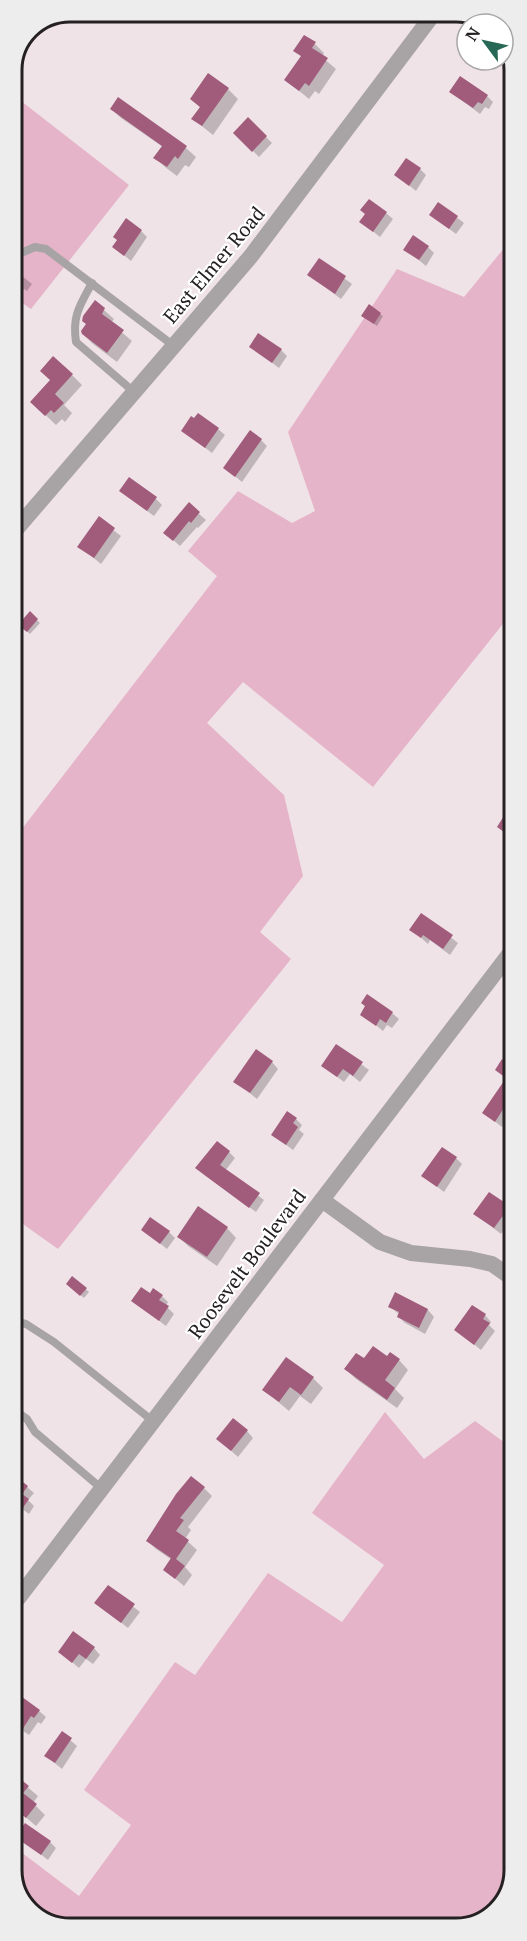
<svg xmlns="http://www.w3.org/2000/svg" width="527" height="1941" viewBox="0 0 527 1941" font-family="'PT Serif',serif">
<rect width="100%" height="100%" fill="#efe3e7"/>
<g fill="#e5b4c8">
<path d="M12,94l117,91 -98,124 -19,-13z"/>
<path d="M514,236v374l-141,177 -130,-105 -36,41 77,72 19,81 -43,56 31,27 -233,290 -45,-32v-329l8,-11 -8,-8v-37l5,2 199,-258 -29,-25 50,-60 54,32 23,-12 -27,-79 109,-163 67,28z"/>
<path d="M385,1412l39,47 51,-38 40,29v421l-12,35 -35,22 -405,1 -31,-15 -19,-32v-36l66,50 52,-71 -47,-35 91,-128 20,13 73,-102 74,49 42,-57 -72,-52z"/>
</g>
<g fill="#0003">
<path d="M315,44l9,9 -2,4 14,12 -17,25 -4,-3 -6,8 -23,-19 16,-23 -7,-7z"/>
<path d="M208,75l20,14 10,10 -25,36 -20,-16 8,-11 -9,-9z"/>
<path d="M451,92l36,4 6,6 -4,7 -4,-2 -5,7z"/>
<path d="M118,99l68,49 10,9 -7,10 -4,-2 -8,11 -12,-9 -10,-10 8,-10 -42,-29 -9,-9z"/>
<path d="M248,119l24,24 -13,14 -24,-24z"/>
<path d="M420,169l6,6 -10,16 -20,-16z"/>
<path d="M439,204l25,19 -8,11 -25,-19z"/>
<path d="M386,213l7,6 -13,18 -19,-15 6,-7z"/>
<path d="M141,231l6,6 -16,24 -17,-14z"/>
<path d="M428,247l6,6 -8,13 -21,-17z"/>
<path d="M319,260l33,24 -11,15 -32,-24z"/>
<path d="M12,268l20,16 -5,7 -3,-2 -6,9 -6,-4z"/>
<path d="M95,302l19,17 -3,4 21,18 -15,21 -24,-18 -10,-10z"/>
<path d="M380,314l3,2 -6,10 -12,-8z"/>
<path d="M251,347l30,3 6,6 -8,12z"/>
<path d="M72,375l10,10 -18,20 8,8 -7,9 -3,-3 -6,6 -24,-23z"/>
<path d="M218,429l7,6 -13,18 -29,-22z"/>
<path d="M261,440l6,6 -25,36 -17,-14z"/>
<path d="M12,450l11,9 -11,16z"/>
<path d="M128,497l28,2 6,6 -8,11z"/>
<path d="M189,505l17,15 -8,8 -1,-1 -17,19 -8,-7z"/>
<path d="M99,519l22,17 -20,28 -22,-18z"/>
<path d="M30,613l10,10 -10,11 -10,-9z"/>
<path d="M422,915l36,28 -8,12 -20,-15 -2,4 -17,-15z"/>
<path d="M392,1013l7,6 -7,9 -5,-3 -4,6 -21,-17z"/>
<path d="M337,1046l32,24 -9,12 -10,-8 -6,8 -21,-16z"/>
<path d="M514,1053v55l-12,19 -18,-14 23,-34 -10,-9 10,-6z"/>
<path d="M272,1062l6,7 -21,30 -22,-18z"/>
<path d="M296,1119l6,6 -3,5 5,4 -11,16 -20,-15z"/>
<path d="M229,1152l6,6 -10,13 39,29 -8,12 -53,-38z"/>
<path d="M456,1158l6,6 -18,28 -21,-16z"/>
<path d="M509,1207l6,7 -14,20 -26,-20z"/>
<path d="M227,1228l9,10 -19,28 -29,-20 -9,-9z"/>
<path d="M143,1230l26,2 6,6 -8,11z"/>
<path d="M73,1278l16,14 -5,6 -16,-14z"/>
<path d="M395,1294l33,16 6,7 -9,17 -20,-11 -6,-6 1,-2 -11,-9z"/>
<path d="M150,1295l12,1 6,6 -2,4 8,8 -8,12 -33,-25z"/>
<path d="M485,1315l6,7 -2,3 6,6 -14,19 -25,-20z"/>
<path d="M388,1358l11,2 9,10 -13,19 9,9 -7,10 -41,-29 -10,-10 18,-9z"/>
<path d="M313,1378l10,10 -12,16 -11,-8 -11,15 -25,-21z"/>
<path d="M247,1431l6,7 -15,19 -20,-18z"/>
<path d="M20,1481l14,12 -6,7 6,6 -5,8 -7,-5 -6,8 -3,-2v-24z"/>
<path d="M204,1488l8,8 -24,31 3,3 -6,9 12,11 -12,17 7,8 -8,11 -19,-16 7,-10 -16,-11 -8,-8z"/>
<path d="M108,1587l32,25 -12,16 -32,-25z"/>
<path d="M94,1648l6,7 -7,9 -7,-5 -7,9 -19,-16z"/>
<path d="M13,1703l26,8 7,6 -5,7 -3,-2 -9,13 -16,-11z"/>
<path d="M62,1733l15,13 -15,23 -16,-13z"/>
<path d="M13,1775l25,21 -5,7 12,12 -9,11 -14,-12 -6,7 -3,-3z"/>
<path d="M17,1836l33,6 6,6 -8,12z"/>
</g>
<g fill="#a15c7c">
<path d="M304,35l12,7 -4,6 16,10 -19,28 -4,-3 -6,8 -15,-11 17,-24 -8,-5z"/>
<path d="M208,73l21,15 -27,38 -11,-7 9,-12 -10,-8z"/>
<path d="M460,76l28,19 -6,9 -4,-2 -5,6 -24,-16z"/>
<path d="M118,97l69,49 -9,13 -3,-3 -8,11 -14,-9 9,-12 -52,-37z"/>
<path d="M248,117l19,19 -15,16 -19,-19z"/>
<path d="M406,158l15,10 -12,18 -15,-11z"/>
<path d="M369,199l18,13 -14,20 -14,-10 6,-8 -5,-4z"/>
<path d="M438,202l20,14 -9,13 -20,-14z"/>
<path d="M126,218l16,12 -18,26 -12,-9 5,-7 -4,-3z"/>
<path d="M413,235l16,11 -10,14 -16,-10z"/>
<path d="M319,258l27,18 -11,18 -28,-19z"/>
<path d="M95,300l10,8 -3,6 22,16 -17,23 -25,-19 -1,-3 5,-7 -4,-3 1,-5z"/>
<path d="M369,304l12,9 -7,11 -13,-8z"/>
<path d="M258,333l24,16 -10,14 -23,-16z"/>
<path d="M53,356l20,18 -18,20 9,9 -10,10 -3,-3 -6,6 -15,-14 20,-22 -10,-9z"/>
<path d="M198,413l21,15 -14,20 -24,-17 10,-15 3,2z"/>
<path d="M250,430l12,9 -27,38 -12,-9z"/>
<path d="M129,477l28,20 -10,14 -28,-20z"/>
<path d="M189,502l11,10 -9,11 -2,-2 -16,20 -10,-8z"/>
<path d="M99,516l16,12 -21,30 -17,-11z"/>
<path d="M30,611l8,8 -11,13 -9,-7z"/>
<path d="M507,811l7,5v23l-17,-12z"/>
<path d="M421,913l32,22 -10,14 -20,-14 -2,3 -12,-8z"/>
<path d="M367,994l26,18 -7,11 -6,-4 -4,7 -16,-11 5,-9 -4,-3z"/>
<path d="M336,1044l27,18 -10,14 -10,-7 -6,8 -16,-11z"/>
<path d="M256,1049l17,12 -23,32 -17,-11z"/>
<path d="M514,1050v42l-19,30 -13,-9 24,-35 -11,-8 7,-11 4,3z"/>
<path d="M287,1111l10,7 -4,5 5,4 -12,18 -15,-10z"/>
<path d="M217,1141l13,10 -10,14 40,28 -11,15 -54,-40z"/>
<path d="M442,1147l15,10 -20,30 -16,-11z"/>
<path d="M489,1192l21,14 -16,22 -21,-14z"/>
<path d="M198,1206l30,21 -21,30 -30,-20z"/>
<path d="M150,1217l20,14 -10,13 -19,-14z"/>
<path d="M72,1276l15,12 -7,8 -14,-12z"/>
<path d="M141,1287l9,6 3,-5 10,7 -4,5 10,6 -10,15 -28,-20z"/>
<path d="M395,1292l33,17 -9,19 -22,-11 2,-5 -11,-5z"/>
<path d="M472,1305l14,9 -3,5 7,4 -16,22 -20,-15z"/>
<path d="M373,1346l14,10 3,-4 10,7 -15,21 10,8 -8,12 -43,-31 12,-16 8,5z"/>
<path d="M286,1357l28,20 -13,18 -11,-8 -11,15 -17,-12z"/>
<path d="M233,1418l15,12 -17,21 -15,-12z"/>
<path d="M191,1476l14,11 -25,31 4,2 -8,11 13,9 -13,19 9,7 -10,13 -12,-9 8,-12 -25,-17 30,-47z"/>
<path d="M19,1479l9,7 -6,8 7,5 -7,10 -7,-5 -2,3v-20z"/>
<path d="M108,1585l27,19 -14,19 -27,-20z"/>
<path d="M73,1631l22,16 -9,12 -7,-5 -7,9 -14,-11z"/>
<path d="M18,1694l22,16 -6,8 -3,-2 -9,14 -9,-7v-23z"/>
<path d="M62,1731l10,7 -17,25 -11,-7z"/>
<path d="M13,1773l16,13 -6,7 14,11 -11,14 -13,-11z"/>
<path d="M25,1823l26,18 -10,14 -26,-18z"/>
</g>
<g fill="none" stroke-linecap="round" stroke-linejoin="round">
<g stroke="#a8a3a5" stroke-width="8">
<path d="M21,253l14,-6 11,2 128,97"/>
<path d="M92,283c-12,22 -20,33 -16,59l58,50"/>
<path d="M13,1321l13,3 28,18 100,80"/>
<path d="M13,1409l14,10 8,13 66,56"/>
</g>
<g stroke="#a8a3a5" stroke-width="16">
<path d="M12,534l239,-278 184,-244"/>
<path d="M322,1200l58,42 31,11 59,6 22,5 23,16"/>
<path d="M13,1605l501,-657"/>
</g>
</g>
<g text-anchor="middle" stroke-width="4.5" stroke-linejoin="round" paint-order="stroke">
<g font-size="20" fill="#252122" stroke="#fff">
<text transform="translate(214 265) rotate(-50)" y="7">East Elmer Road</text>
<text transform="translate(247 1264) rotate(-53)" y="7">Roosevelt Boulevard</text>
</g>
</g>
<path d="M0 0H527V1941H0ZM70 22H456A48 48 0 0 1 504 70V1870A48 48 0 0 1 456 1918H70A48 48 0 0 1 22 1870V70A48 48 0 0 1 70 22Z" fill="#eeeded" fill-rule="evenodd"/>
<path fill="none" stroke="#252122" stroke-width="3" d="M70 22H456A48 48 0 0 1 504 70V1870A48 48 0 0 1 456 1918H70A48 48 0 0 1 22 1870V70A48 48 0 0 1 70 22Z"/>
<g transform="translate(485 42) rotate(303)"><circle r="28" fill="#ffffff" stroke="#a8a6a7" stroke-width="1.5"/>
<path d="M0-4.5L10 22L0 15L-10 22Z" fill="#276755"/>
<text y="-9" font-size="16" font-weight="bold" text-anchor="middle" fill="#252122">N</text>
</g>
</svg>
